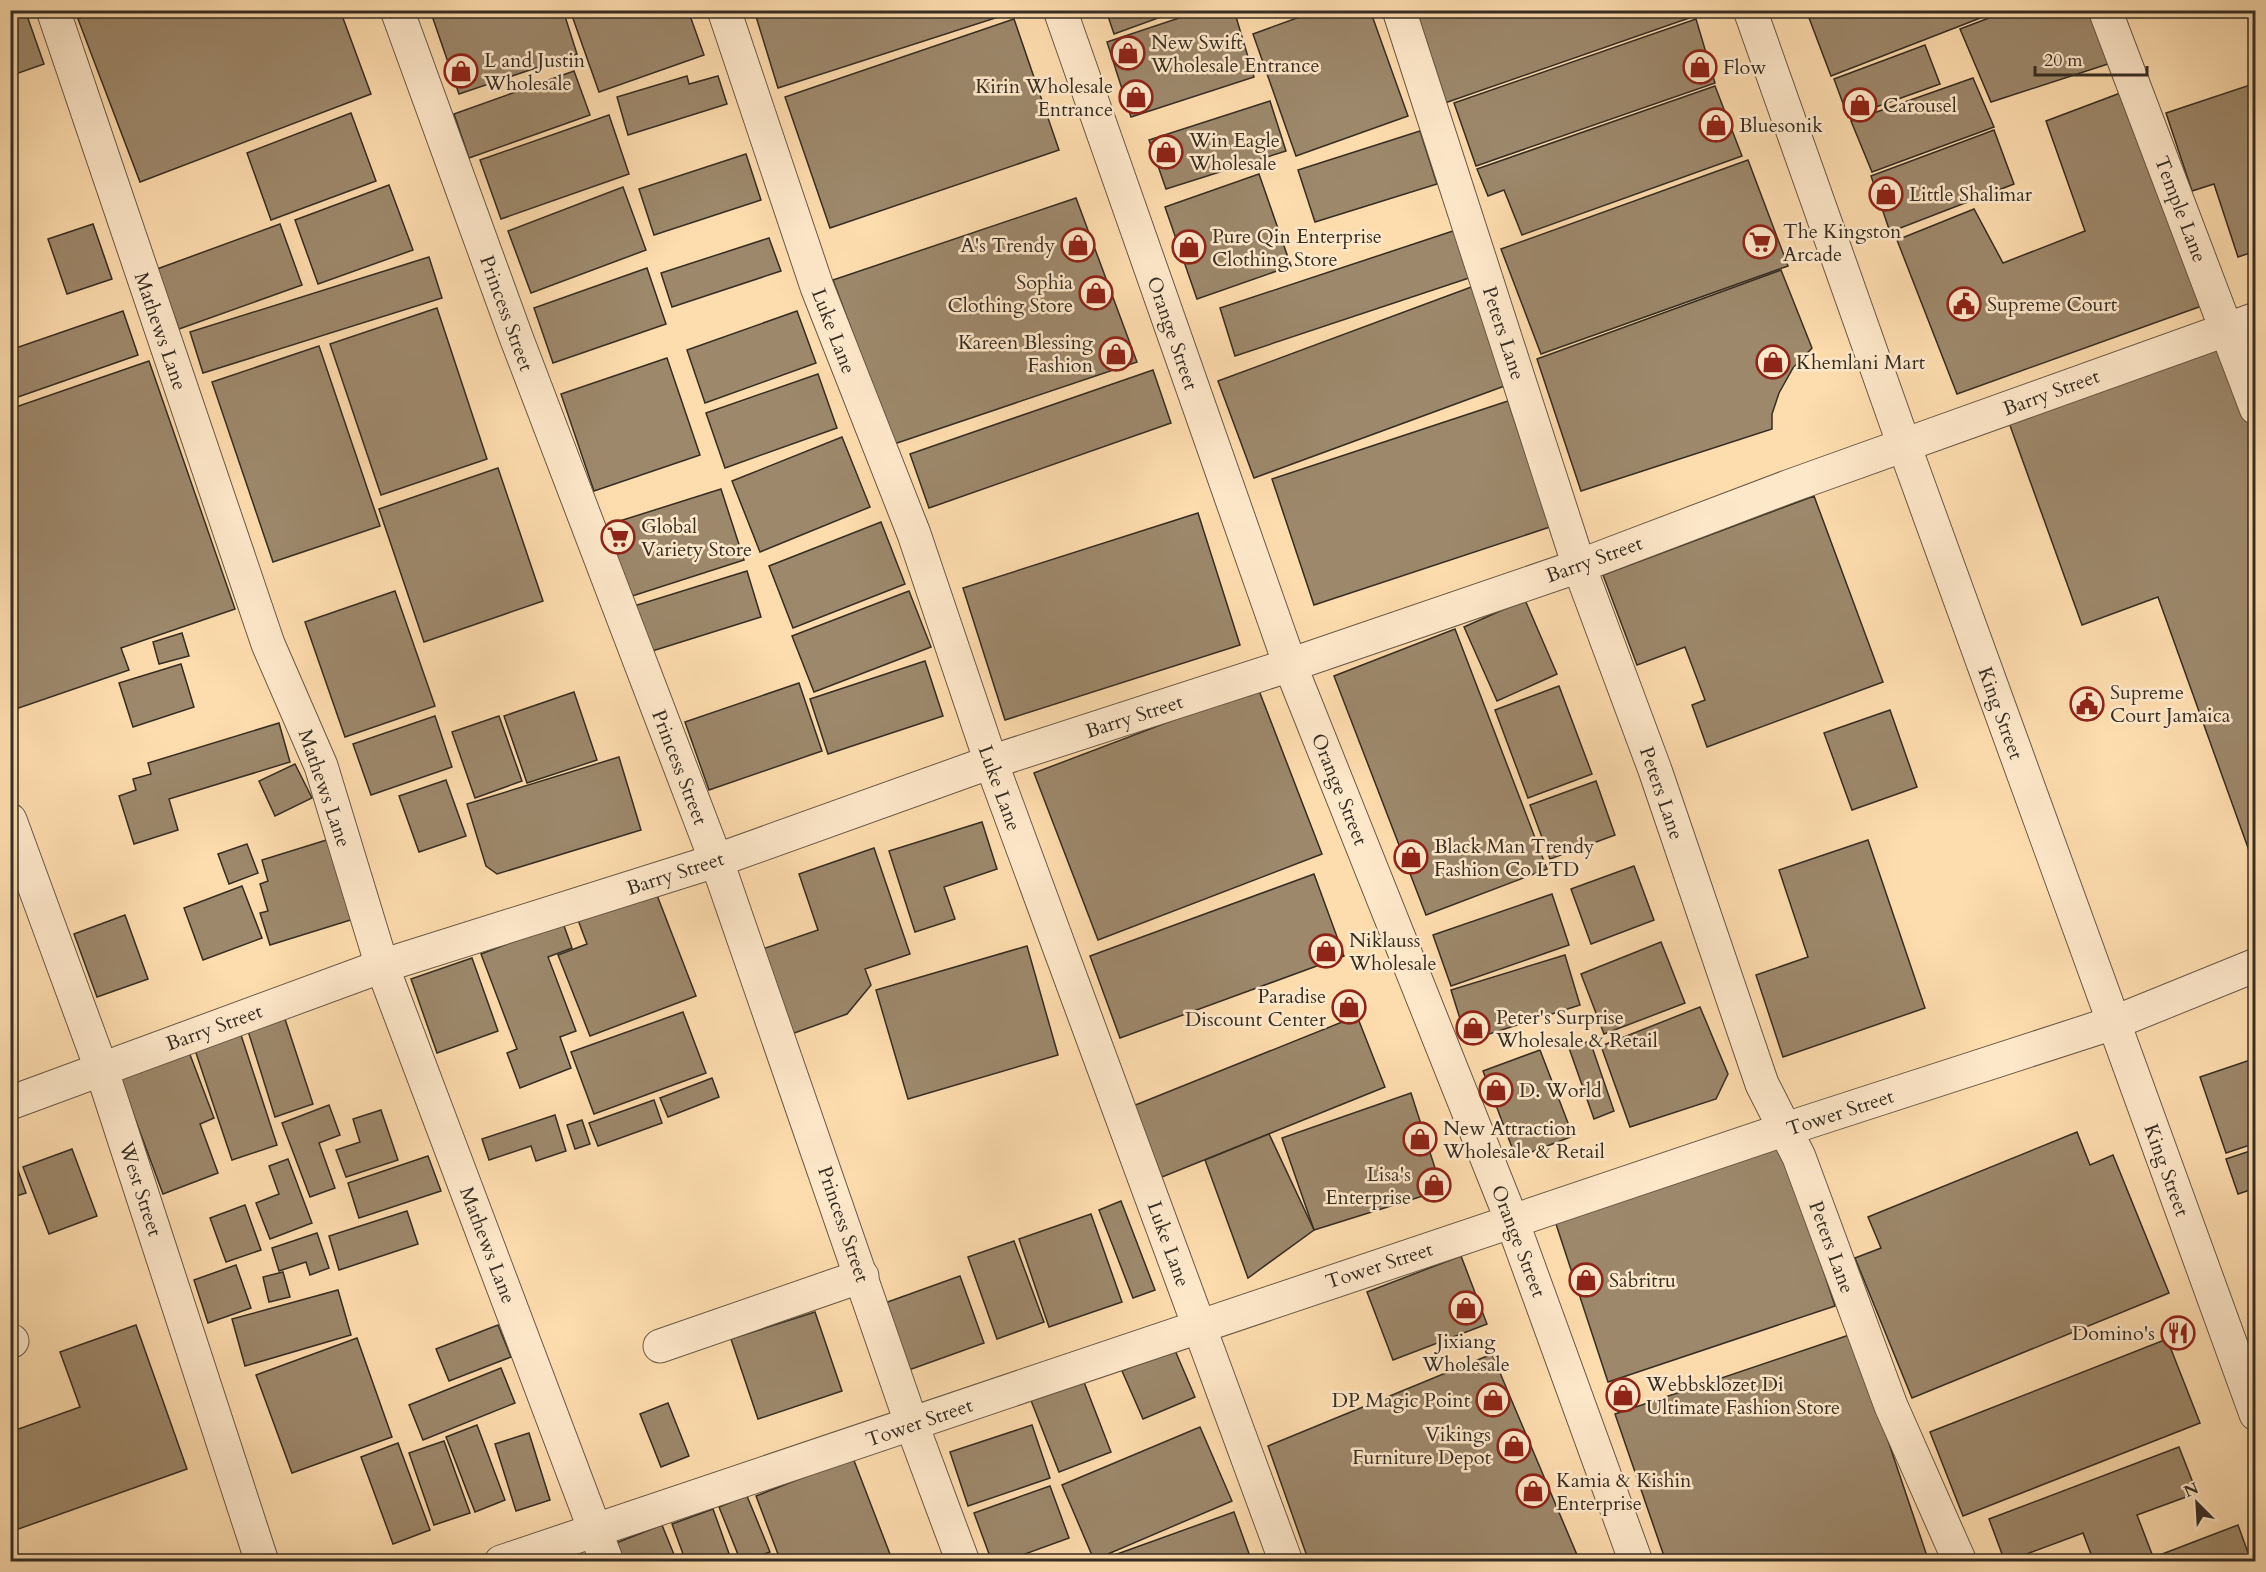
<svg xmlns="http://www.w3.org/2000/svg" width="2266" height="1572" viewBox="0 0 2266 1572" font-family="Cardo,serif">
<rect width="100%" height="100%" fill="#fddcae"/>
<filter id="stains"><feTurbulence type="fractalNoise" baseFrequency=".00333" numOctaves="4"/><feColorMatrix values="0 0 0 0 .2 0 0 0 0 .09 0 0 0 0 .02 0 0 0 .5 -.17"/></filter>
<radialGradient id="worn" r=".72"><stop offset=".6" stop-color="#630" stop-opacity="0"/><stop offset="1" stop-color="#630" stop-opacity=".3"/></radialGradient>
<g fill="#9d886b" stroke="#362d22" stroke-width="1.5">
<path d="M10,10h15l19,54 -34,12z"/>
<path d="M100,10h240l31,84 -231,88 -62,-163z"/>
<path d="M430,10h133l14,44 -118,40z"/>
<path d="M570,10h118l16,45 -105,37z"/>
<path d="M754,10h260v2l-236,76z"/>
<path d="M1106,10h74l-66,24z"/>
<path d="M1203,10h31l20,67 -123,40 -24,-75z"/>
<path d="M1319,10h51l38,106 -112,40 -43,-122z"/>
<path d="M1413,10h280l2,6 -253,88z"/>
<path d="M1806,10h195l-170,66z"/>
<path d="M2010,10h81l20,53 -120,39 -31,-73z"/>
<path d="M1014,19l45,131 -229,78 -45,-131z"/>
<path d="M1696,19l19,64 -239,83 -22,-63z"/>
<path d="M1925,45l15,39 -92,33 -14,-38z"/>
<path d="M574,71l16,44 -121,43 -15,-44z"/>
<path d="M687,76l2,8 29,-8 9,28 -99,31 -11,-38z"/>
<path d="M1973,78l21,49 -122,45 -21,-51z"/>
<path d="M2256,83v168l-18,6 -24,-73 -22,7 -26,-78z"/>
<path d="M1715,86l27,70 -220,79 -18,-45 -16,6 -11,-27z"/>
<path d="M2123,92l87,211 -253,91 -60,-154 77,-31 29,54 82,-32 -39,-110z"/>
<path d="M1270,101l16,50 -120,38 -17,-49z"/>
<path d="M351,113l25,68 -105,39 -24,-67z"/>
<path d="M609,115l20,59 -128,45 -21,-59z"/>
<path d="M1994,130l20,54 -124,48 -19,-56z"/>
<path d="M1420,131l17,53 -122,38 -17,-52z"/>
<path d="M746,154l15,46 -107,35 -15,-46z"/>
<path d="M1748,160l40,106 -247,88 -40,-105z"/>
<path d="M1259,174l32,92 -94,33 -32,-92z"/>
<path d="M389,185l24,65 -95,34 -23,-64z"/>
<path d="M623,187l23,63 -115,43 -23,-62z"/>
<path d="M1076,198l61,164 -243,82 -61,-164z"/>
<path d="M93,224l19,55 -45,15 -19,-55z"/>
<path d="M280,224l22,61 -123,44 -22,-60z"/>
<path d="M1456,230l16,47 -237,79 -15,-48z"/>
<path d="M769,238l12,33 -109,36 -11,-34z"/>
<path d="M429,257l13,41 -239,75 -13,-41z"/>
<path d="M647,268l19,56 -113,39 -19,-55z"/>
<path d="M1781,270l31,78 -19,20 -14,25 -7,21v15l-191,62 -44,-132z"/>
<path d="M1474,286l36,98 -256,94 -36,-97z"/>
<path d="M437,308l50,151 -106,36 -51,-151z"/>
<path d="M123,311l15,44 -120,42 -8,-22v-25z"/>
<path d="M797,311l19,52 -111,40 -18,-53z"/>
<path d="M2222,343l34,94v433l-98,-273 -76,28 -74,-205z"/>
<path d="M319,346l61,180 -107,36 -61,-180z"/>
<path d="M667,358l33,97 -106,36 -33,-97z"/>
<path d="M149,361l86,248 -114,39 8,22 -119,41v-302z"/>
<path d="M1153,370l18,53 -242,85 -19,-54z"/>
<path d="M818,374l19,54 -112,40 -19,-55z"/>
<path d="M1508,401l42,126 -236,78 -42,-126z"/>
<path d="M842,437l28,70 -110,45 -28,-71z"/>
<path d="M498,468l45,133 -119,41 -45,-133z"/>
<path d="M721,489l23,71 -115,37 -22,-72z"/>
<path d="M1814,496l69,186 -176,65 -15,-42 13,-5 -20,-53 -48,18 -34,-90z"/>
<path d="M1198,513l42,132 -235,75 -42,-132z"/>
<path d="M881,522l24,62 -112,44 -24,-62z"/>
<path d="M747,571l14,46 -112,35 -15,-46z"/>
<path d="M395,591l40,115 -90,31 -40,-115z"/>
<path d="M909,591l22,56 -117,45 -22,-56z"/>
<path d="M1525,600l32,74 -60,27 -33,-74z"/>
<path d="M1455,629l92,240 -121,46 -92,-239z"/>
<path d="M182,633l7,23 -30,8 -6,-22z"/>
<path d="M925,661l18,55 -115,38 -18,-55z"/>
<path d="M181,664l13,43 -61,20 -14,-44z"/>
<path d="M799,683l23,68 -113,39 -24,-68z"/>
<path d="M1559,686l33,88 -64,24 -33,-88z"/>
<path d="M1258,688l64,166 -224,86 -64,-167z"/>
<path d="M574,692l23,68 -70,23 -23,-67z"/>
<path d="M1890,710l27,77 -65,23 -28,-77z"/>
<path d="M435,716l17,51 -81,28 -18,-51z"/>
<path d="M499,716l23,65 -47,17 -23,-66z"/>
<path d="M279,723l11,39 -121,37 9,31 -44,14 -15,-48 17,-6 -3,-11 18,-5 -3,-11z"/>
<path d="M619,757l22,73 -144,44 -11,-8 -19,-62z"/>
<path d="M295,764l17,34 -37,18 -16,-35z"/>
<path d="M446,780l20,56 -47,16 -20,-56z"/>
<path d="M1596,781l19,54 -65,24 -20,-54z"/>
<path d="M982,822l15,47 -53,18 11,32 -40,13 -26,-81z"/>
<path d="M333,838l24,80 -87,27 -10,-32 8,-2 -8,-27 8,-3 -6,-21z"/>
<path d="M1868,840l57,168 -142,49 -27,-82 52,-18 -29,-87z"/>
<path d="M247,844l11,29 -29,11 -11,-30z"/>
<path d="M874,848l36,106 -45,15 6,16 -24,29 -61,22 -29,-85 61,-21 -19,-56z"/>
<path d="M1634,866l20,54 -63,24 -20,-55z"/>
<path d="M1314,874l30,82 -224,82 -30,-82z"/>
<path d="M242,886l20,52 -59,22 -19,-52z"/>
<path d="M655,890l41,106 -106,40 -32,-81 29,-11 -9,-24z"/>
<path d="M1552,894l17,51 -118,41 -18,-51z"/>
<path d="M125,915l23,64 -51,18 -23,-63z"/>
<path d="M563,923l9,25 -24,9 28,74 -16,6 11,31 -51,20 -13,-35 10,-4 -36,-95z"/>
<path d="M1661,942l24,61 -81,31 -23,-60z"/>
<path d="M1027,946l31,109 -150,44 -32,-109z"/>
<path d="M1565,955l15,50 -113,36 -16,-51z"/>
<path d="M472,958l26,73 -61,22 -26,-74z"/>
<path d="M1700,1007l28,67 -12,25 -86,28 -29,-81z"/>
<path d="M683,1012l23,61 -112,41 -23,-62z"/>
<path d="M1357,1016l28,71 -223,90 -29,-71z"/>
<path d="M285,1019l28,85 -38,13 -27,-86z"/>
<path d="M241,1035l36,110 -45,15 -37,-110z"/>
<path d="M1590,1041l24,70 -20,8 -25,-71z"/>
<path d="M1540,1050l33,86 -57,22 -33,-87z"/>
<path d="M189,1052l25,66 -14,6 18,49 -55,21 -43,-116z"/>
<path d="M2256,1058v85l-30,10 -26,-76z"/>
<path d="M712,1078l7,19 -51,20 -8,-19z"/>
<path d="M1411,1093l31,97 -128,40 -32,-92z"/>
<path d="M654,1100l8,23 -64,23 -9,-23z"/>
<path d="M329,1105l11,30 -21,8 16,45 -25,9 -28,-74z"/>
<path d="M381,1110l17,50 -52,17 -10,-27 24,-8 -7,-23z"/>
<path d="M555,1115l11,36 -30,10 -5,-15 -42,14 -7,-21z"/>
<path d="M582,1120l8,24 -15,5 -8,-24z"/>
<path d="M2077,1132l13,33 23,-10 56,138 -257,105 -57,-140 26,-10 -13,-31z"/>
<path d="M1269,1134l45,96 -66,48 -43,-118z"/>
<path d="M1782,1146l53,160 -227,76 -53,-161z"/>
<path d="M10,1148l16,45 -16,5z"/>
<path d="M72,1149l25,67 -48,18 -26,-67z"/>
<path d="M2256,1149v39l-18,6 -12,-35z"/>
<path d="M428,1156l13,35 -82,27 -11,-35z"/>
<path d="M288,1159l24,64 -42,16 -14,-36 23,-9 -10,-28z"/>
<path d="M1121,1201l34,89 -22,8 -34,-88z"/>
<path d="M245,1205l16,45 -35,12 -16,-44z"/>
<path d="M407,1211l11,33 -79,26 -10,-34z"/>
<path d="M1091,1214l31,88 -73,25 -30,-88z"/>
<path d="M317,1233l12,35 -19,7 -4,-13 -27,9 -7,-23z"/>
<path d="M1014,1241l30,81 -47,17 -29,-82z"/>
<path d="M1461,1256l26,68 -94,36 -26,-68z"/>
<path d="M236,1265l15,43 -43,15 -14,-43z"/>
<path d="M283,1272l7,25 -21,5 -6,-25z"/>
<path d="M960,1276l24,67 -78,28 -24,-67z"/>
<path d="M338,1290l13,45 -106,31 -13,-47z"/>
<path d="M815,1312l27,79 -84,28 -27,-80z"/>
<path d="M136,1325l51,144 -177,63v-100l70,-25 -20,-55z"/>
<path d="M498,1325l13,32 -62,24 -13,-32z"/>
<path d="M1852,1334l77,228h-263l-51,-148z"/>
<path d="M357,1338l35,99 -100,36 -36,-98z"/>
<path d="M2167,1339l33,84 -237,93 -33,-84z"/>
<path d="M1174,1348l21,49 -52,22 -21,-48z"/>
<path d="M1492,1354l88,208h-271l-41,-116z"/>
<path d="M501,1368l14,35 -92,37 -14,-35z"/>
<path d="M1082,1377l29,75 -52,20 -29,-74z"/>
<path d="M668,1403l21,53 -28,11 -21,-53z"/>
<path d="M477,1425l28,75 -30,12 -29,-75z"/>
<path d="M1032,1425l18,53 -82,28 -18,-54z"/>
<path d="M1200,1427l32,74 -138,59 -32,-75z"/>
<path d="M529,1433l21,67 -34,11 -21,-67z"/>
<path d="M444,1441l26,72 -36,12 -25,-72z"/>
<path d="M398,1443l32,87 -37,14 -32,-87z"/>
<path d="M2179,1447l18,46 -60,22 18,47h-61l-11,-29 -78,29 -16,-43z"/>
<path d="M853,1458l40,104h-112l-25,-66z"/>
<path d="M1050,1486l19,52 -66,24h-11l-18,-49z"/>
<path d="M747,1496l23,56 -29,10 -22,-55z"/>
<path d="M713,1509l19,53h-46l-14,-38z"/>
<path d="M1234,1512l18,50h-157z"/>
<path d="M662,1525l15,37h-60l-6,-17z"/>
<path d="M2238,1525l13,36 -92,1 -2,-6z"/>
</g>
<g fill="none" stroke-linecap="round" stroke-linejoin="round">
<g stroke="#685945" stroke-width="35">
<g id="minor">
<path d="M53,10l215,634 53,122 61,200 225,596"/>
<path d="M397,10l119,327 207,542 189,546 51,137"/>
<path d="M724,10l93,277 97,247 77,228 295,800"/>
<path d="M1060,10l230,655 222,556 124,341"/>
<path d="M1399,10l180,556 76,204 107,314 37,73 92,249 69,156"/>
<path d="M1750,10l154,435 352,969"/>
<path d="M2105,10l151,398"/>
<path d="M10,820l91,248 161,494"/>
<path d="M10,1103l372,-137 333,-105 276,-99 299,-97 289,-99 211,-80 466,-167"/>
<path d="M10,1342l2,-1"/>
<path d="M660,1346l202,-70"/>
<path d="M501,1562l1285,-433 327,-106 143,-58"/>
</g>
</g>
<use href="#minor" stroke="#fee8ca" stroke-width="33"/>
</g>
<defs>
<g id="shop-ring" transform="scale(1.725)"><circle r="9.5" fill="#fee8ca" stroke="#8f2418" stroke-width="1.5"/><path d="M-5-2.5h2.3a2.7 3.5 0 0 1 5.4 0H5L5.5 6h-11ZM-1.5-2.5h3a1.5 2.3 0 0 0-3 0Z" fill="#8f2418"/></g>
<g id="supermarket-ring" transform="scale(1.725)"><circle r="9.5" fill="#fee8ca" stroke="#8f2418" stroke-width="1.5"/><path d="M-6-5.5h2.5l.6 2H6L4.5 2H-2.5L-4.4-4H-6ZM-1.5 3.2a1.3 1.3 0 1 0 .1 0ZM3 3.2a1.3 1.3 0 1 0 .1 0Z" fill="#8f2418"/></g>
<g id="civic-ring" transform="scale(1.725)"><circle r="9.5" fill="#fee8ca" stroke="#8f2418" stroke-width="1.5"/><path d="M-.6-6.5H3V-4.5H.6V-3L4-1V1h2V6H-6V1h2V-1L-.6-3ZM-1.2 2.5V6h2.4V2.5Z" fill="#8f2418"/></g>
<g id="restaurant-ring" transform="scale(1.725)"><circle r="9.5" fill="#fee8ca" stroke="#8f2418" stroke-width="1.5"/><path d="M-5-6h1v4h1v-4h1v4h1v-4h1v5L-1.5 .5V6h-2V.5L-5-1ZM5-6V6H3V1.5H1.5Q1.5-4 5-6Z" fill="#8f2418"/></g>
</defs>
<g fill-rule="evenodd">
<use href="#shop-ring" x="1128" y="53"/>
<use href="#shop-ring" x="1700" y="67"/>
<use href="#shop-ring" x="461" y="71"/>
<use href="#shop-ring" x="1136" y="97"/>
<use href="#shop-ring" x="1860" y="105"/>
<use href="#shop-ring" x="1716" y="125"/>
<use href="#shop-ring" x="1166" y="152"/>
<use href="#shop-ring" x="1886" y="194"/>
<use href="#supermarket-ring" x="1760" y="242"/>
<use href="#shop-ring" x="1078" y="245"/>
<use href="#shop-ring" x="1189" y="247"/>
<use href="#shop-ring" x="1096" y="293"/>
<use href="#civic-ring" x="1964" y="304"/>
<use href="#shop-ring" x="1116" y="354"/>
<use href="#shop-ring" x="1773" y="362"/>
<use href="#supermarket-ring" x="618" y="537"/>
<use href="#civic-ring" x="2087" y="704"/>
<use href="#shop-ring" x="1411" y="857"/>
<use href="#shop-ring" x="1326" y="951"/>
<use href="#shop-ring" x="1349" y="1007"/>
<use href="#shop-ring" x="1473" y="1028"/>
<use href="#shop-ring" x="1496" y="1090"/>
<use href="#shop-ring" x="1420" y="1139"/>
<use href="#shop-ring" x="1434" y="1185"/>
<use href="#shop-ring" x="1586" y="1280"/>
<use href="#shop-ring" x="1466" y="1308"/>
<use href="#restaurant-ring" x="2178" y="1333"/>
<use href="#shop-ring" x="1623" y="1395"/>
<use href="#shop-ring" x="1493" y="1400"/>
<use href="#shop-ring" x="1514" y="1446"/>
<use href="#shop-ring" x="1533" y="1491"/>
</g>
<g text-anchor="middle" stroke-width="5" stroke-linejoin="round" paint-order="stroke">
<g font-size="20" fill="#362d22" stroke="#fee8ca" text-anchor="start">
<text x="1151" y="49">New Swift<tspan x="1151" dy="23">Wholesale Entrance</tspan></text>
<text x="484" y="67">L and Justin<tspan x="484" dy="23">Wholesale</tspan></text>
<text x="1723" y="74">Flow</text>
<text x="1113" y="93" text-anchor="end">Kirin Wholesale<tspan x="1113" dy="23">Entrance</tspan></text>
<text x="1883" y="112">Carousel</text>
<text x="1739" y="132">Bluesonik</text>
<text x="1189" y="147">Win Eagle<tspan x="1189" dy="23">Wholesale</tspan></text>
<text x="1909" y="201">Little Shalimar</text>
<text x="1783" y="238">The Kingston<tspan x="1783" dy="23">Arcade</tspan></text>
<text x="1212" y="243">Pure Qin Enterprise<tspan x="1212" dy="23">Clothing Store</tspan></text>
<text x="1055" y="252" text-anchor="end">A's Trendy</text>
<text x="1073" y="289" text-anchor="end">Sophia<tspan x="1073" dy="23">Clothing Store</tspan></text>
<text x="1987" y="311">Supreme Court</text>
<text x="1093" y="349" text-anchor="end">Kareen Blessing<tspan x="1093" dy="23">Fashion</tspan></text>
<text x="1796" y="369">Khemlani Mart</text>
<text x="641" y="533">Global<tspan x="641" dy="23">Variety Store</tspan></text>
<text x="2110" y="699">Supreme<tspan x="2110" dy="23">Court Jamaica</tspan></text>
<text x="1434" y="853">Black Man Trendy<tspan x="1434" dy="23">Fashion Co LTD</tspan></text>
<text x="1349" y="947">Niklauss<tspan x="1349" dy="23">Wholesale</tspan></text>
<text x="1326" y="1003" text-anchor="end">Paradise<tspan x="1326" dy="23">Discount Center</tspan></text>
<text x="1496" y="1024">Peter's Surprise<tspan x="1496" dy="23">Wholesale &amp; Retail</tspan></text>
<text x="1519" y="1097">D. World</text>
<text x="1443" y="1135">New Attraction<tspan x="1443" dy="23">Wholesale &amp; Retail</tspan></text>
<text x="1411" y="1181" text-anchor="end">Lisa's<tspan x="1411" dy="23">Enterprise</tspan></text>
<text x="1609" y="1287">Sabritru</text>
<text x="2155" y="1340" text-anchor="end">Domino's</text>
<text x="1466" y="1348" text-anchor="middle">Jixiang<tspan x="1466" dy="23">Wholesale</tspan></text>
<text x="1646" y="1391">Webbsklozet Di<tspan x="1646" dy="23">Ultimate Fashion Store</tspan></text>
<text x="1470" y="1407" text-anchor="end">DP Magic Point</text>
<text x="1491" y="1441" text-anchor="end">Vikings<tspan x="1491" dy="23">Furniture Depot</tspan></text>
<text x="1556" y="1487">Kamia &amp; Kishin<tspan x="1556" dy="23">Enterprise</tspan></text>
</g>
<g font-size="20" fill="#362d22" stroke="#fee8ca">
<text transform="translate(2181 209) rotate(69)" y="7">Temple Lane</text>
<text transform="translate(507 313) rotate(70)" y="7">Princess Street</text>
<text transform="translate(161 331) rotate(71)" y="7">Mathews Lane</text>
<text transform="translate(834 331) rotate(69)" y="7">Luke Lane</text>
<text transform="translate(1173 333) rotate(71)" y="7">Orange Street</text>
<text transform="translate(1504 333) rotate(72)" y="7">Peters Lane</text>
<text transform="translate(2051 392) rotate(-20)" y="7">Barry Street</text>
<text transform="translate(1594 559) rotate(-20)" y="7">Barry Street</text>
<text transform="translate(2001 713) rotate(70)" y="7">King Street</text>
<text transform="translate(1134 716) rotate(-18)" y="7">Barry Street</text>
<text transform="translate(680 767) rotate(69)" y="7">Princess Street</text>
<text transform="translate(325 788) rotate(71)" y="7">Mathews Lane</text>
<text transform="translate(1000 788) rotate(70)" y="7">Luke Lane</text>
<text transform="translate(1340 789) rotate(68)" y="7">Orange Street</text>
<text transform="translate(1662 793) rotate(71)" y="7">Peters Lane</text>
<text transform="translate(675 873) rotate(-18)" y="7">Barry Street</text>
<text transform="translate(214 1027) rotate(-20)" y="7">Barry Street</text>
<text transform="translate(1840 1112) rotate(-18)" y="7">Tower Street</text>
<text transform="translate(2167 1170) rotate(70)" y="7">King Street</text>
<text transform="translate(141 1189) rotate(72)" y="7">West Street</text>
<text transform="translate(844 1224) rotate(71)" y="7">Princess Street</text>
<text transform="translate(1519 1241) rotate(69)" y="7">Orange Street</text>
<text transform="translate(1169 1244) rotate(70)" y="7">Luke Lane</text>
<text transform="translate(488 1245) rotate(69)" y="7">Mathews Lane</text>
<text transform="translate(1832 1247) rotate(70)" y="7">Peters Lane</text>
<text transform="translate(1379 1265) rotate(-18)" y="7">Tower Street</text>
<text transform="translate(919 1422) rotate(-19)" y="7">Tower Street</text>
</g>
</g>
<rect width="2266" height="1572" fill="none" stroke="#fddcae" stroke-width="36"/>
<rect x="12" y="12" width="2242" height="1548" fill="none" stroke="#362d22" stroke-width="3"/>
<rect x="18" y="18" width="2230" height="1536" fill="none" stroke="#362d22" stroke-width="1.5"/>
<g transform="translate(2197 1503) rotate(336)" stroke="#fee8ca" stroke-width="4.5" paint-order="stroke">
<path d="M0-4.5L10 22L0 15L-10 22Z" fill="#362d22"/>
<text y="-9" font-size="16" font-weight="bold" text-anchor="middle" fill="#362d22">N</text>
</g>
<path d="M2035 66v9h112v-9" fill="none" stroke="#362d22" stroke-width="3"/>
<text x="2044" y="66" font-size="18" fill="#362d22" stroke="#fee8ca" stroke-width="4.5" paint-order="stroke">20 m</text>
<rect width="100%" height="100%" filter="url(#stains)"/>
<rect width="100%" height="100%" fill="url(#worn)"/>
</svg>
